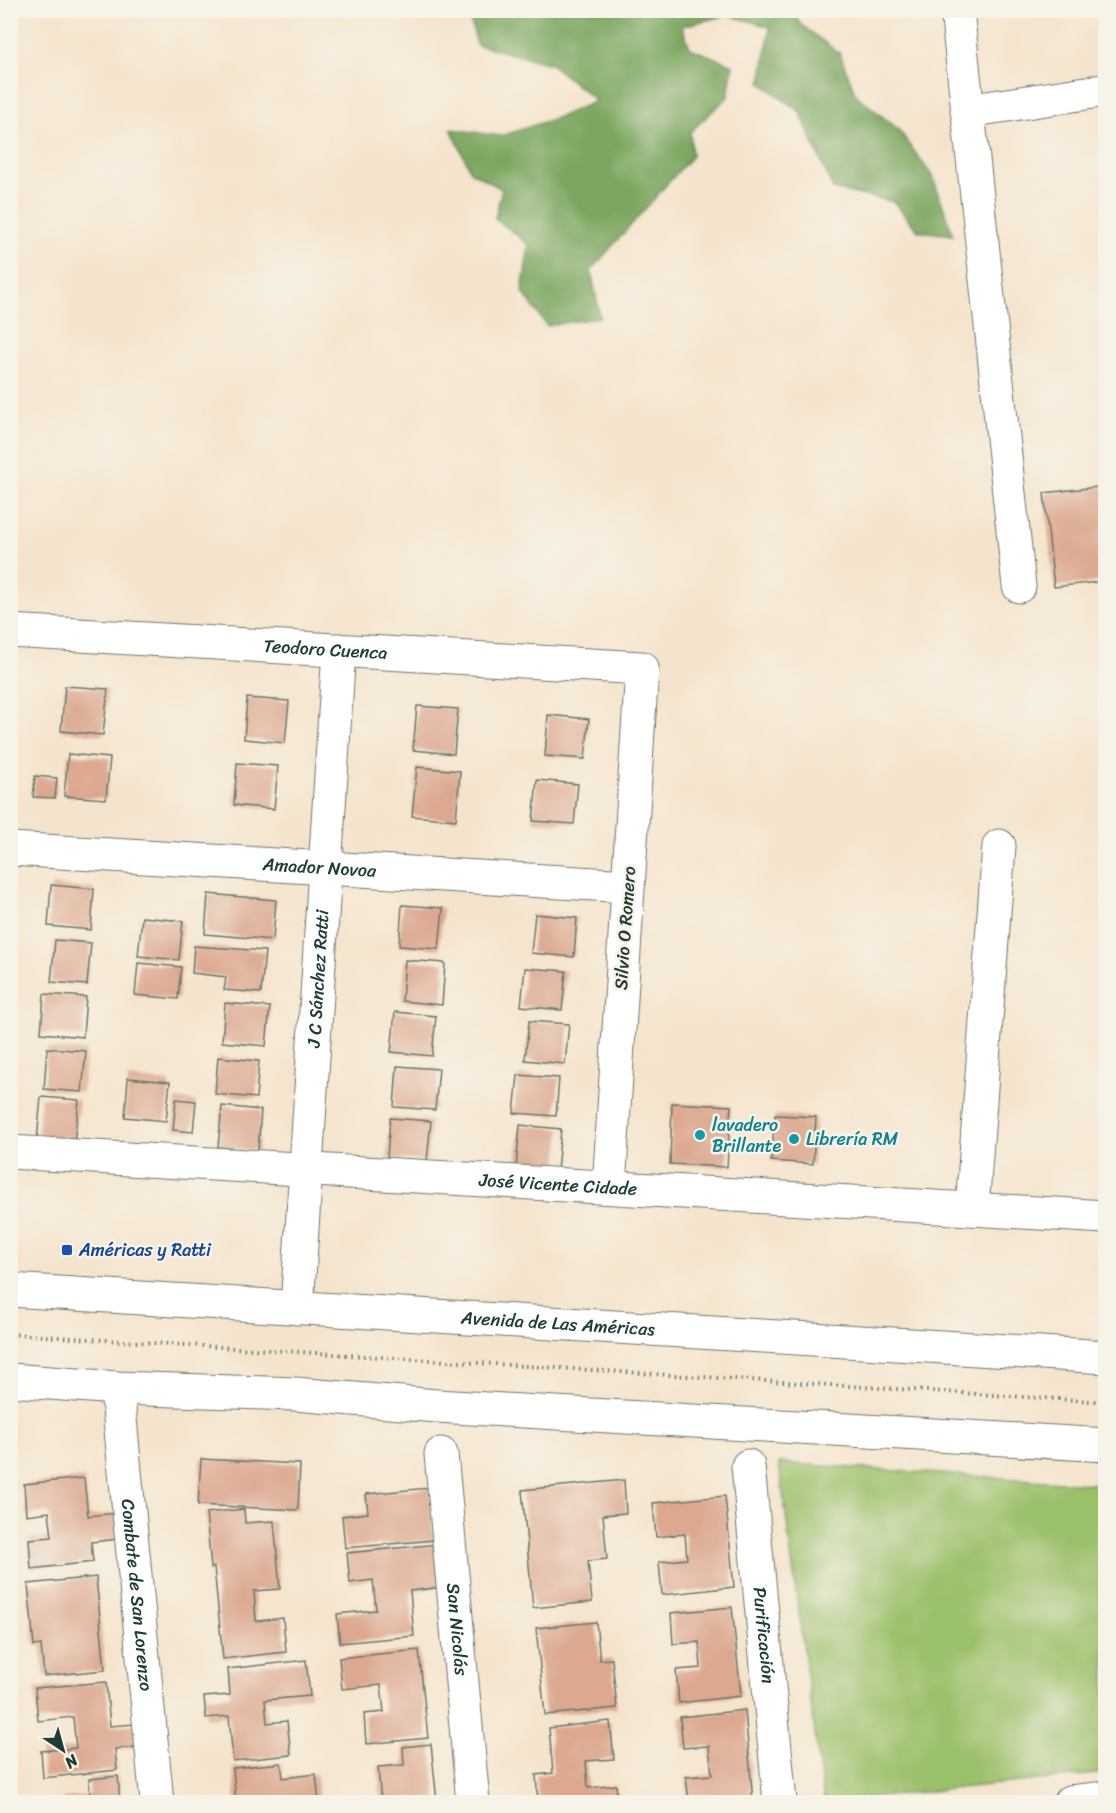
<svg xmlns="http://www.w3.org/2000/svg" width="1116" height="1813" viewBox="0 0 1116 1813" font-family="Sriracha,sans-serif">
<rect width="100%" height="100%" fill="#f7f3e8"/>
<filter id="ink" filterUnits="userSpaceOnUse"><feTurbulence type="fractalNoise" baseFrequency=".0167" numOctaves="2"/><feDisplacementMap in="SourceGraphic" scale="12" xChannelSelector="R" yChannelSelector="G"/><feConvolveMatrix kernelMatrix="1 2 1 2 8 2 1 2 1" color-interpolation-filters="sRGB"/></filter>
<filter id="wash" filterUnits="userSpaceOnUse"><feTurbulence type="fractalNoise" baseFrequency=".008" numOctaves="4" result="noise"/><feDisplacementMap in="SourceGraphic" scale="24" xChannelSelector="R" yChannelSelector="G"/><feGaussianBlur stdDeviation="1.35" result="paint"/><feColorMatrix in="noise" values="0 0 0 0 0 0 0 0 0 0 0 0 0 0 0 0 0 1.4 0 .05"/><feComposite in="paint" operator="in"/></filter>
<g filter="url(#wash)">
<rect width="100%" height="100%" fill="#f5e4cd"/>
<path fill="#9bc06b" stroke="#5d7e50" stroke-width="1.5" d="M779,1463l326,22v288l-281,29z"/>
<path fill="#7ca65f" stroke="#4e724a" stroke-width="1.5" d="M468,11h327l4,12 41,31 16,41 42,34 35,48 20,58 -35,-4 -24,-29 -61,-13 -33,-77 -39,-29 9,-56 -42,-12 -46,11 8,22 43,17 -5,32 -38,35 2,24 -101,114 9,47 -53,9 -25,-35 7,-46 -34,-27 7,-29 -31,-17 -20,-43 50,7 58,-19 37,-16 -45,-37 -74,-19z"/>
<g id="blocks">
<g fill="#dca88f">
<path d="M1106,486v95l-52,6 -10,-94z"/>
<path d="M65,686l43,3 -5,46 -42,-4z"/>
<path d="M247,698l42,3 -4,42 -41,-4z"/>
<path d="M417,706l41,3 -4,45 -41,-4z"/>
<path d="M548,715l41,4 -4,40 -40,-3z"/>
<path d="M68,754l42,4 -4,41 -42,-3z"/>
<path d="M237,763l41,3 -4,43 -40,-4z"/>
<path d="M417,767l43,4 -4,49 -44,-4z"/>
<path d="M35,776l22,2 -2,20 -22,-1z"/>
<path d="M537,780l41,4 -4,40 -41,-3z"/>
<path d="M51,885l43,4 -3,41 -43,-4z"/>
<path d="M208,894l68,6 -3,40 -68,-6z"/>
<path d="M402,905l41,3 -4,41 -40,-3z"/>
<path d="M535,914l42,4 -3,39 -43,-4z"/>
<path d="M142,917l41,4 -4,39 -41,-4z"/>
<path d="M55,940l36,3 -4,42 -36,-3z"/>
<path d="M194,946l71,5 -4,42 -37,-3 2,-13 -34,-4z"/>
<path d="M405,960l40,3 -3,42 -40,-4z"/>
<path d="M138,963l43,4 -3,32 -43,-4z"/>
<path d="M525,968l41,3 -4,39 -41,-4z"/>
<path d="M44,994l42,3 -3,40 -42,-4z"/>
<path d="M225,1003l45,4 -4,39 -44,-4z"/>
<path d="M395,1012l41,4 -4,40 -41,-4z"/>
<path d="M529,1021l40,3 -4,40 -40,-4z"/>
<path d="M47,1048l39,3 -4,41 -38,-3z"/>
<path d="M218,1057l41,4 -3,37 -41,-4z"/>
<path d="M397,1066l42,3 -4,41 -41,-3z"/>
<path d="M518,1075l41,3 -3,38 -42,-3z"/>
<path d="M128,1078l42,4 -4,39 -41,-4z"/>
<path d="M41,1097l38,3 -5,43 -37,-3z"/>
<path d="M176,1099l20,2 -3,31 -20,-2z"/>
<path d="M672,1103l59,3 -4,61 -57,-3z"/>
<path d="M222,1106l39,4 -3,41 -40,-4z"/>
<path d="M775,1115l41,2 -3,47 -42,-3z"/>
<path d="M390,1118l41,3 -4,40 -40,-3z"/>
<path d="M520,1125l41,4 -4,42 -41,-4z"/>
<path d="M201,1459l99,5 -2,46 -100,-5z"/>
<path d="M84,1478l4,38 29,-3 2,26 -28,3 2,20 -62,7 -2,-30 23,-2 -3,-25 -23,3 -2,-31z"/>
<path d="M624,1480l2,33 -23,2 4,44 -19,2 4,41 -59,6 -11,-118z"/>
<path d="M429,1488l5,52 -89,8 -3,-32 26,-3 -2,-19z"/>
<path d="M725,1496l9,91 -72,8 -3,-33 28,-3 -2,-25 -29,3 -3,-34z"/>
<path d="M244,1509l1,14 29,-2 6,68 -26,2 2,30 27,-3 3,34 -63,7 -9,-92 -3,1 -5,-55z"/>
<path d="M439,1544l4,43 -33,4 4,45 -74,7 -3,-29 39,-4 -3,-30 -23,3 -3,-30z"/>
<path d="M96,1577l9,93 -61,6 -3,-31 -7,1 -6,-62z"/>
<path d="M732,1607l9,89 -62,7 -3,-33 25,-2 -2,-26 -26,2 -2,-31z"/>
<path d="M596,1622l4,38 12,-1 5,49 -72,7 -9,-87z"/>
<path d="M419,1650l9,88 -62,6 -2,-30 20,-2 -3,-27 -39,4 -3,-31z"/>
<path d="M306,1660l4,36 -45,4 2,23 20,-2 4,34 -58,6 -4,-45 -23,2 -2,-21 26,-2 -2,-26z"/>
<path d="M106,1682l4,44 25,-2 2,23 -22,2 2,21 -74,8 -2,-27 35,-3 -3,-31 -35,4 -3,-33z"/>
<path d="M745,1710l8,92h-64l-3,-25 26,-2 -3,-29 -26,2 -3,-31z"/>
<path d="M610,1721l4,38 -28,2 2,27 28,-3 2,17h-80l-2,-27 17,-2 -4,-45z"/>
<path d="M431,1744l6,58h-56l-3,-35 26,-2 -1,-18z"/>
<path d="M281,1763l2,15 33,-4 3,28h-83l-3,-34z"/>
<path d="M118,1776l2,26h-56l-1,-4 27,-3 -1,-16z"/>
</g>
</g>
</g>
<g filter="url(#ink)">
<use href="#blocks" fill-opacity="0" stroke="#6a776a" stroke-width="1.5"/>
<g fill="none" stroke-linecap="round" stroke-linejoin="round">
<g stroke="#6a776a" stroke-width="35">
<g id="minor">
<path d="M957,10l62,576"/>
<path d="M967,111l139,-21"/>
<path id="s1" d="M10,631l632,37 -33,519"/>
<path id="s2" d="M10,849l618,37"/>
<path id="s3" d="M10,1152l1096,65"/>
<path d="M972,1209l27,-363"/>
<path id="s4" d="M297,1308l42,-658"/>
<path id="s5" d="M117,1388l40,414"/>
<path id="s6" d="M441,1454l32,348"/>
<path id="s7" d="M748,1466l32,336"/>
<path d="M1070,1802l36,-4"/>
</g>
</g>
<g stroke="#6a776a" stroke-width="35">
<g id="secondary">
<path id="s8" d="M10,1290l1096,67"/>
<path d="M10,1380l107,8 178,6 142,12 669,39"/>
</g>
</g>
<path stroke="#6a776a" stroke-width="4" stroke-dasharray="1.5 4.5" stroke-linecap="butt" d="M10,1334l1096,68"/>
<use href="#minor" stroke="#fff" stroke-width="33"/>
<use href="#secondary" stroke="#fff" stroke-width="33"/>
</g>
</g>
<g fill="#0f9aa8" stroke="#f7f3e8" stroke-width="2">
<circle cx="700" cy="1135" r="6"/>
<circle cx="794" cy="1139" r="6"/>
</g>
<rect fill="#1a4fb4" stroke="#f7f3e8" stroke-width="2" x="61" y="1244" width="12" height="12" rx="3"/>
<g text-anchor="middle" stroke-width="5" stroke-linejoin="round" paint-order="stroke">
<g font-size="18" fill="#1f3d34" stroke="#f7f3e8">
<text dy="6" stroke="none"><textPath href="#s1" startOffset="316">Teodoro Cuenca</textPath></text>
<text dy="6" stroke="none"><textPath href="#s2" startOffset="310">Amador Novoa</textPath></text>
<text transform="translate(625 928) rotate(-86)" y="6">Silvio O Romero</text>
<text dy="6" stroke="none"><textPath href="#s4" startOffset="330">J C Sánchez Ratti</textPath></text>
<text dy="6" stroke="none"><textPath href="#s3" startOffset="549">José Vicente Cidade</textPath></text>
<text dy="6" stroke="none"><textPath href="#s8" startOffset="549">Avenida de Las Américas</textPath></text>
<text dy="6" stroke="none"><textPath href="#s5" startOffset="208">Combate de San Lorenzo</textPath></text>
<text dy="6" stroke="none"><textPath href="#s6" startOffset="176">San Nicolás</textPath></text>
<text dy="6" stroke="none"><textPath href="#s7" startOffset="170">Purificación</textPath></text>
</g>
<g font-size="18" fill="#0d838f" stroke="#f7f3e8" text-anchor="start">
<text x="712" y="1131">lavadero<tspan x="712" dy="21">Brillante</tspan></text>
<text x="806" y="1145">Librería RM</text>
</g>
<g font-size="18" fill="#164399" stroke="#f7f3e8" text-anchor="start">
<text x="79" y="1256">Américas y Ratti</text>
</g>
</g>
<rect width="1116" height="1813" fill="none" stroke="#f7f3e8" stroke-width="36"/>
<g transform="translate(63 1750) rotate(144)" stroke="#f7f3e8" stroke-width="4.5" paint-order="stroke">
<path d="M0-4.5L10 22L0 15L-10 22Z" fill="#1f3d34"/>
<text y="-9" font-size="16" font-weight="bold" text-anchor="middle" fill="#1f3d34">N</text>
</g>
</svg>
